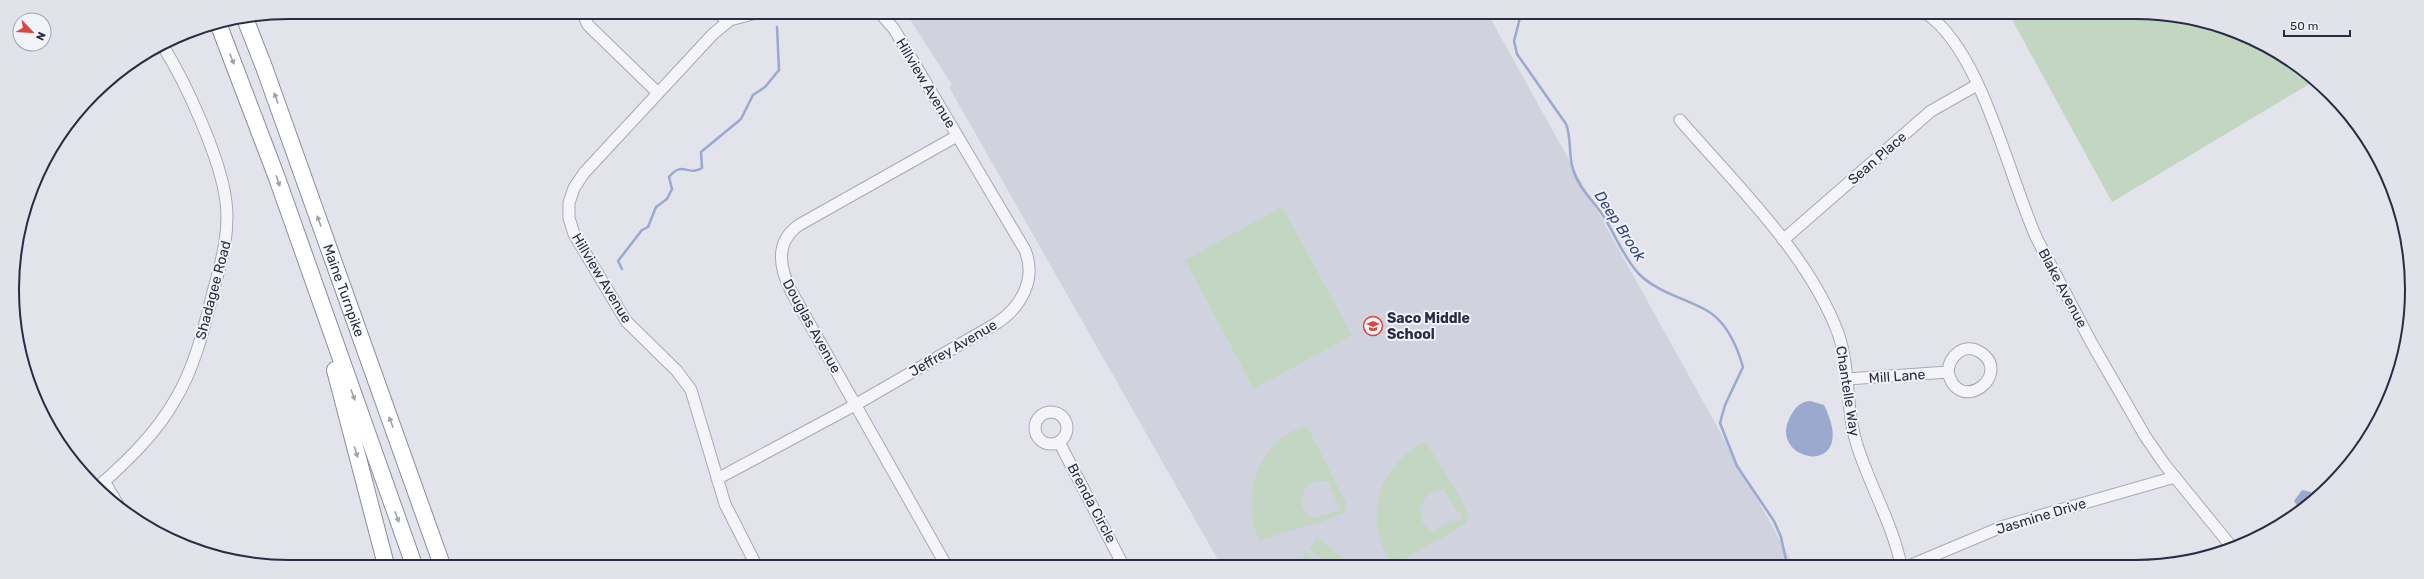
<svg xmlns="http://www.w3.org/2000/svg" width="2424" height="579" viewBox="0 0 2424 579" font-family="Rubik,sans-serif">
<rect width="100%" height="100%" fill="#e2e3eb"/>
<path fill="#d0d2dd" d="M906,13l582,1 306,551h-573l-272,-478 3,-2z"/>
<g fill="#c3d6c2" fill-rule="evenodd">
<path d="M2009,14c66,0 152,-8 215,13 34,11 63,32 92,53l-204,122z"/>
<path d="M1282,207l70,128 -98,54 -69,-129z"/>
<path d="M1307,426l39,77 -1,9 -24,10 -62,18c-19,-44 -2,-101 48,-114zM1317,481h11l9,22 4,3 -2,5 -26,7c-17,-9 -14,-31 4,-37z"/>
<path d="M1425,441l34,54 9,20 -2,8 -12,8 -61,34c-32,-46 -15,-98 32,-124zM1443,489l13,21 5,3 1,5 -4,3 -5,-1 -21,12 -10,-10 -2,-15 7,-12z"/>
<path d="M1317,538l25,19 -6,8h-7l-20,-16z"/>
<path d="M1306,552l16,13h-23z"/>
</g>
<g fill="#9aa9cd">
<path d="M34,183l1,13 -13,21z"/>
<path d="M1810,401l14,4c37,75 -58,58 -34,12 5,-9 9,-15 20,-16z"/>
<path d="M2302,490l9,2 1,7 -13,9 -5,-7z"/>
</g>
<g fill="none" stroke-linecap="round" stroke-linejoin="round">
<g stroke="#9aa9cd" stroke-width="2.5">
<path d="M1521,14l-7,27 3,13 49,70c6,15 2,30 7,45 5,19 21,32 31,48 12,19 19,40 35,57 18,18 45,24 67,36 20,11 31,36 37,57l-18,38 -5,18 17,43 37,55 7,16 6,28"/>
<path d="M622,269l-4,-8 24,-31 6,-3 8,-20 11,-8 5,-10 -3,-12c14,-17 19,0 33,-9l-1,-16 40,-33 12,-24 12,-8 14,-17 -2,-43"/>
</g>
<g stroke="#a6a9b6" stroke-width="13">
<g id="minor">
<path d="M582,12l6,13 70,68"/>
<path d="M718,13l9,8"/>
<path d="M756,13l-26,7 -17,14 -129,139 -10,15 -5,15v15l5,16 52,87 51,50 14,19 34,114 31,61"/>
<path d="M1927,14c55,38 82,164 110,225l54,103 54,94 20,29 66,81"/>
<path d="M1680,120c55,64 128,133 158,213 13,37 7,78 20,115 13,40 34,75 43,117"/>
<path d="M1783,240l148,-129 46,-26"/>
<path d="M1847,379l101,-7c11,45 66,2 32,-20 -16,-10 -31,4 -32,20"/>
<circle cx="1051" cy="428" r="16"/>
<path d="M1059,442l64,123"/>
<path d="M717,479l138,-74 142,-82c24,-16 40,-44 28,-73l-131,-221 -14,-16"/>
<path d="M104,481l16,27"/>
<path d="M97,488c29,-26 59,-54 78,-88 20,-33 29,-72 38,-108 8,-30 17,-58 13,-90 -5,-43 -40,-119 -63,-156"/>
<path d="M946,565l-155,-274c-12,-24 -16,-49 8,-66l158,-89"/>
<path d="M1911,565l93,-39 171,-49"/>
</g>
</g>
<g stroke="#888da3" stroke-width="18">
<g id="highway">
<path id="s1" d="M244,16l20,51 178,498"/>
<path d="M218,23l59,155 137,387"/>
<path d="M335,370l51,195"/>
</g>
</g>
<use href="#minor" stroke="#f5f5f9" stroke-width="11"/>
<use href="#highway" stroke="#fff" stroke-width="16"/>
</g>
<defs><path id="oneway-solid" d="M-6-.8H1V-3.2L6.5 0L1 3.2V.8H-6Z"/></defs>
<g fill="#9ea0ab">
<use href="#oneway-solid" transform="translate(232 59) rotate(68)"/>
<use href="#oneway-solid" transform="translate(276 98) rotate(-110)"/>
<use href="#oneway-solid" transform="translate(278 181) rotate(71)"/>
<use href="#oneway-solid" transform="translate(319 221) rotate(-110)"/>
<use href="#oneway-solid" transform="translate(353 395) rotate(70)"/>
<use href="#oneway-solid" transform="translate(391 422) rotate(-110)"/>
<use href="#oneway-solid" transform="translate(356 452) rotate(73)"/>
<use href="#oneway-solid" transform="translate(397 517) rotate(70)"/>
</g>
<defs>
<g id="school-ring" transform="scale(1)"><circle r="9.5" fill="#f2f3f8" stroke="#d8483f" stroke-width="1.5"/><path d="M0-5L7-2L0 1L-7-2ZM-4 1L0 2.5L4 1V4Q0 6-4 4Z" fill="#d8483f"/></g>
</defs>
<g fill-rule="evenodd">
<use href="#school-ring" x="1373" y="326"/>
</g>
<g text-anchor="middle" stroke-width="4" stroke-linejoin="round" paint-order="stroke">
<g font-size="14" fill="#282d44" stroke="#f2f3f8">
<text transform="translate(926 83) rotate(59)" y="5">Hillview Avenue</text>
<text transform="translate(1877 158) rotate(-41)" y="5">Sean Place</text>
<text transform="translate(602 278) rotate(59)" y="5">Hillview Avenue</text>
<text transform="translate(2063 288) rotate(62)" y="5">Blake Avenue</text>
<text transform="translate(213 290) rotate(-75)" y="5">Shadagee Road</text>
<text dy="5" stroke="none"><textPath href="#s1" startOffset="292">Maine Turnpike</textPath></text>
<text transform="translate(812 326) rotate(61)" y="5">Douglas Avenue</text>
<text transform="translate(953 348) rotate(-30)" y="5">Jeffrey Avenue</text>
<text transform="translate(1897 376) rotate(-4)" y="5">Mill Lane</text>
<text transform="translate(1848 391) rotate(81)" y="5">Chantelle Way</text>
<text transform="translate(1092 503) rotate(62)" y="5">Brenda Circle</text>
<text transform="translate(2041 516) rotate(-17)" y="5">Jasmine Drive</text>
</g>
<g font-size="14" font-weight="bold" fill="#282d44" stroke="#f2f3f8" text-anchor="start">
<text x="1387" y="323">Saco Middle<tspan x="1387" dy="16">School</tspan></text>
</g>
<g font-size="15" font-style="italic" fill="#2f427c" stroke="#f2f3f8">
<text transform="translate(1620 226) rotate(57)" y="5">Deep Brook</text>
</g>
</g>
<path d="M0 0H2424V579H0ZM289 19H2135A270 270 0 0 1 2405 289V290A270 270 0 0 1 2135 560H289A270 270 0 0 1 19 290V289A270 270 0 0 1 289 19Z" fill="#e2e3ea" fill-rule="evenodd"/>
<path fill="none" stroke="#282d44" stroke-width="2" d="M289 19H2135A270 270 0 0 1 2405 289V290A270 270 0 0 1 2135 560H289A270 270 0 0 1 19 290V289A270 270 0 0 1 289 19Z"/>
<g transform="translate(32 32) rotate(115)"><circle r="19" fill="#f2f3f8" stroke="#a1a4b0"/>
<path d="M0-3L7 15L0 10L-7 15Z" fill="#d8483f"/>
<text y="-6" font-size="11" font-weight="bold" text-anchor="middle" fill="#282d44">N</text>
</g>
<path d="M2284 30v6h66v-6" fill="none" stroke="#282d44" stroke-width="2"/>
<text x="2290" y="30" font-size="12" fill="#282d44" stroke="#f2f3f8" stroke-width="3" paint-order="stroke">50 m</text>
</svg>
